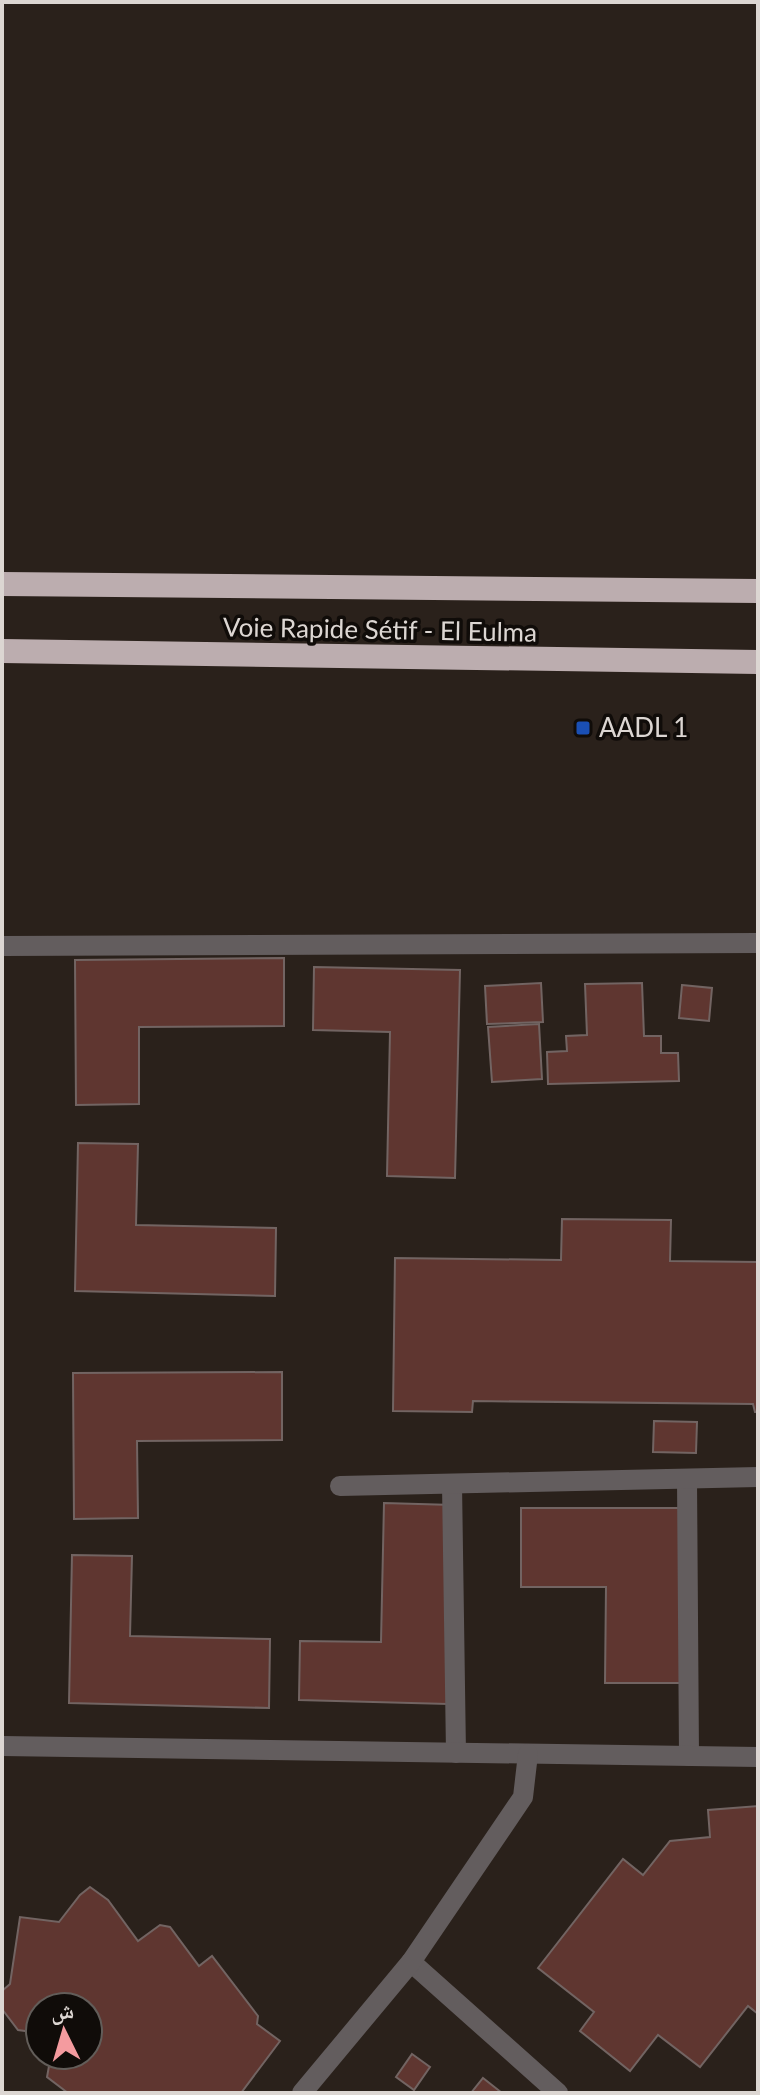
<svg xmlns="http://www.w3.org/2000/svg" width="760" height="2095" viewBox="0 0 760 2095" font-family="Lato,'Noto Naskh Arabic',sans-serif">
<rect width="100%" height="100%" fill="#2a211b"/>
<g fill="#5f3630" stroke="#726462" stroke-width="2">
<path d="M284,958v68l-145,1v77l-63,1 -1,-145z"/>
<path d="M314,967l146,3 -5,208 -68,-2 3,-144 -77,-2z"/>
<path d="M541,983l2,39 -56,2 -2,-38z"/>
<path d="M642,983l2,53h17v17h17l1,28 -131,3 -1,-32 20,-1 -1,-15 21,-1 -2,-51z"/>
<path d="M682,985l30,3 -3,33 -30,-3z"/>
<path d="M539,1024l3,55 -50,3 -4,-55z"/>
<path d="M78,1143l60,1 -2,81 140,3 -1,68 -200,-5z"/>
<path d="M562,1219l109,1 -1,41 88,1v150h-3l-2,-8 -280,-3 -1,11 -79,-1 2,-153 166,2z"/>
<path d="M282,1372v68l-145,1 1,77 -64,1 -1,-146z"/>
<path d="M654,1421l43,1 -1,31 -43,-1z"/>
<path d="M384,1503l69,2 -5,199 -149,-4 1,-59 81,1z"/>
<path d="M521,1508h165v175h-81l1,-96h-85z"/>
<path d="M72,1555l60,1 -2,80 140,3 -1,69 -200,-5z"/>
<path d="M758,1806v208l-10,-8 -48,61 -42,-32 -28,36 -50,-40 14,-19 -56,-44 85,-109 20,16 27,-34 40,-4 -2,-27z"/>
<path d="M90,1887l18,13 30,41 22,-16 10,2 29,39 13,-10 46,60 -1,8 23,17 -39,52h-173l-21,-16 4,-22h37v-48h-48v26l-22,-3 -16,-21v-18l8,-7 10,-67 39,5 21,-27z"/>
<path d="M412,2054l18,13 -16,23 -18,-13z"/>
<path d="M483,2078l19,15h-31z"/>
</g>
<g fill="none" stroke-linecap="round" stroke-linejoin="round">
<g stroke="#635d5e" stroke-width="20">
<path d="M2,946l756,-3"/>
<path d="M687,1479l2,277"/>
<path d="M452,1484l4,269"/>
<path d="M340,1486l418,-9"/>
<path d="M2,1746l756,11"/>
<path d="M411,1962l147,131"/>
<path d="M302,2093l109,-131 112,-165 5,-43"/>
</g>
<g stroke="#bcadaf" stroke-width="24">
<path d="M2,584l756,7"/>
<path d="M2,651l756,11"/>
</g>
</g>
<rect fill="#1a4fb4" stroke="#100c09" stroke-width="3" x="575" y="720" width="16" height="16" rx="4"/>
<g text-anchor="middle" stroke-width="7" stroke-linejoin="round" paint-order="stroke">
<g font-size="26" fill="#dcd6d2" stroke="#100c09">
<text transform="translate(380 630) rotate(1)" y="9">Voie Rapide Sétif - El Eulma</text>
</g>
<g font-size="26" fill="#dcd6d2" stroke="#100c09" text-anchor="start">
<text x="599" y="737">AADL 1</text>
</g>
</g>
<rect width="760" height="2095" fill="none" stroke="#dcd6d2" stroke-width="8"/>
<g transform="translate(64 2031) rotate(355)"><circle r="38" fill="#100c09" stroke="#625d59" stroke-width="2"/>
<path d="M0-6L14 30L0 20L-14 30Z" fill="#f49b9f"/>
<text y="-12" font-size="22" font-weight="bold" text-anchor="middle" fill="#dcd6d2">ش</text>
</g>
</svg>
